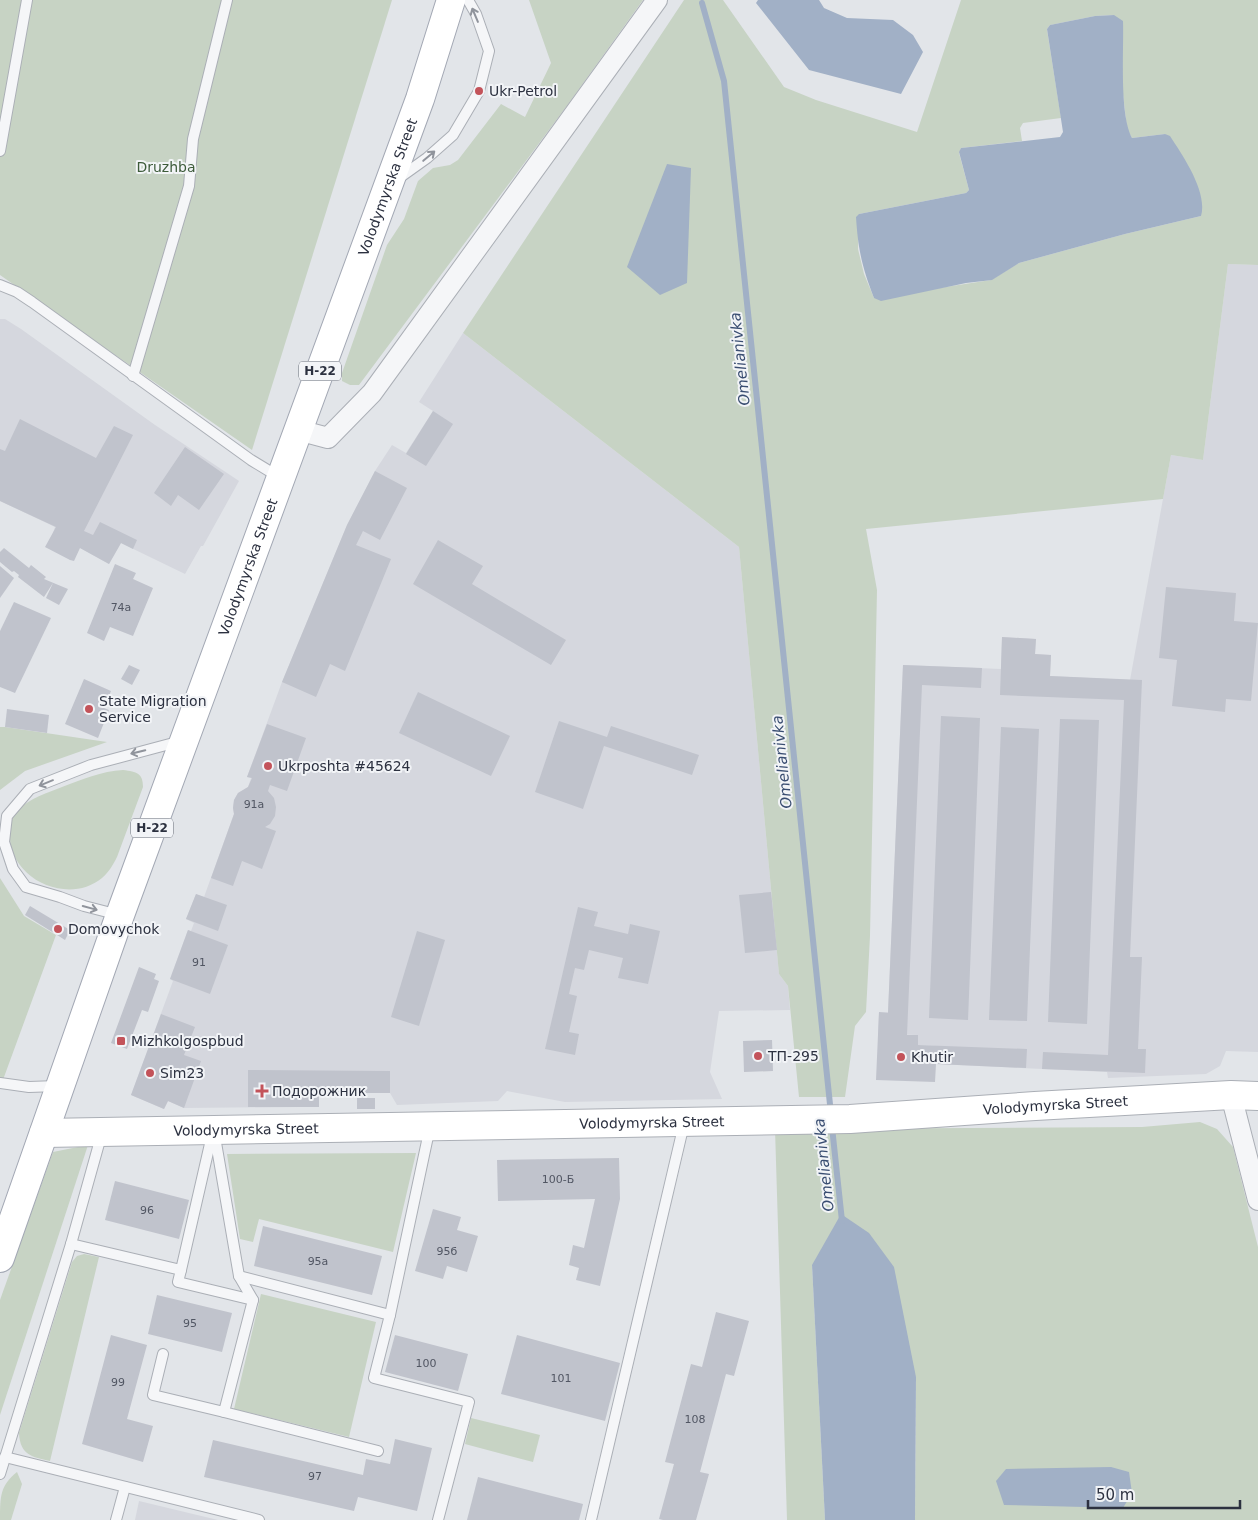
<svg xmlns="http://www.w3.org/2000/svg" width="1258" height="1520" viewBox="0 0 1258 1520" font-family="'DejaVu Sans',sans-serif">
<rect width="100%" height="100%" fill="#e2e5e9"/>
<g fill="#d5d7de">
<path d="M1228,264l30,1v787l-32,-1 -6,15 -14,8 -98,4 -1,-6 -171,-8 1,-18 -19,-1v-10l-40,-1 1,-22h9l15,-347 98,4 1,-32 34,2 -1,15 16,1 -1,21 80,4 41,-225 32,5z"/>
<path d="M0,319h5l16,10 134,96 84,56 -36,65h-2l-16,28 -64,-31 -12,21 -56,-31 2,-6 -55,-26z"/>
<path d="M463,333l276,214 40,427 9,12 2,24 -71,1 -9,61 12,27 -157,3 -58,-11 -9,10 -101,4 -7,-12h-91v14l-115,1 -16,-7 -4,8 -33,-14 42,-114 -3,-2 18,-49 3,1 3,-8 -8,-4 10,-25 8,3 30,-83 -1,-6 1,-8 4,-7 10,-6 3,-9 -4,-1 35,-95 65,-157 28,-54 17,-26 14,8 27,-42 -14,-9z"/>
<path d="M139,1501l79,19h-83z"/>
</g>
<g fill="#c7d3c4" fill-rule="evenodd">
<path d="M0,0h392l-140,450 -252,-175z"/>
<path d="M529,0h114l-77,107 -207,278h-9l-8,-4v-8l45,-128 17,-26 14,-38 15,-13 17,-3 8,-5 43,-56 24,13 26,-54z"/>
<path d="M684,0h39l61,87 32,13 101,32 44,-132h297v265l-30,-1 -25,196 -32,-5 -8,44 -297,30 11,61 -7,346 -4,76 -11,14 -10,71h-46l-11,-111 -9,-12 -40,-427 -276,-214zM1114,15l13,114 5,9 33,-4 36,82 -76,18 -106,29 -28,17 -117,18 -10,-24 -6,-25 1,-35 107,-21 3,-3 -10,-37 2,-5 61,-7 -2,-13 3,-5 38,-5 -13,-82 -1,-7 3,-4 45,-9z"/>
<path d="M0,727h5l102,15 -82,29 -25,19z"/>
<path d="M123,770c14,2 20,3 20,17l-26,70c-4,8 -8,15 -15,21 -35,29 -97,-1 -92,-48 1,-7 2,-14 8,-20 12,-12 29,-17 44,-23 19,-7 40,-16 61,-17z"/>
<path d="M0,878l24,38 32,19 -56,153z"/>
<path d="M1200,1122l17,7 16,18 25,100v273h-343l1,-143 -104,-112 13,255h-38l-12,-391 367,-2z"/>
<path d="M88,1145l-88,270v-115l53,-148z"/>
<path d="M416,1153l-23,99 -134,-33 -6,23 -13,-3 -13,-85z"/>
<path d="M84,1254l15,3 -49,204c-18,-4 -30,-6 -31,-28l53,-171 5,-6z"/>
<path d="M261,1294l115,28 -27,115 -115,-28z"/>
<path d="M471,1418l69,17 -7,27 -68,-18z"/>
<path d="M17,1472l5,12 -11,36h-11c0,-24 0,-34 17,-48z"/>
</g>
<g fill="#a1b0c6">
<path d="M758,0h61l5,8 23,10 46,2 20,15 10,17 -22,42 -92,-24 -53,-67z"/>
<path d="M1114,15l9,6c1,29 -4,93 9,117l33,-4 5,2c13,20 38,56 31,80l-76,18 -106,29 -27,17 -26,3 -85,18 -7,-3c-12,-31 -16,-49 -18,-81l3,-3 107,-21 3,-3 -10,-38 2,-4 99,-11 3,-5 -16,-103 3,-4 45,-9z"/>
<path d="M667,164l24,4 -4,115 -27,12 -33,-28z"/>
<path d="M841,1214l28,19 25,34 22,110 -1,143h-90l-13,-255z"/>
<path d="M1111,1467l18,5 3,21 -9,15 -119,-3 -8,-24 10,-12z"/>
</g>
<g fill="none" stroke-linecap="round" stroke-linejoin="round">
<g stroke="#a1b0c6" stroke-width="6">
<path d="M702,3l22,78 107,1033"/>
<path d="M832,1127l10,94"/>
</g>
</g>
<g fill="#c0c3cc">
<path d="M433,411l20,13 -27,42 -20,-12z"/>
<path d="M20,419l76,39 18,-32 19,9 -49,96 9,4 7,-13 37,18 -4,9 -12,-6 -12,21 -29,-16 -6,13 -4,-1 -25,-13 11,-20 -56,-26v-52l5,2z"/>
<path d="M185,447l39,27 -25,36 -21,-15 -7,11 -17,-13z"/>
<path d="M375,471l32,17 -27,52 -17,-9 -7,14 35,14 -46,112 -15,-7 -14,33 -34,-15 65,-157z"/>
<path d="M438,540l45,26 -11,18 94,56 -15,25 -138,-81z"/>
<path d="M4,548l25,20 2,-3 15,12 -2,2 24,10 -9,16 -13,-7 7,-15 -9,14 -26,-20 1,-2 -5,-4 -2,1 -12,-10v-10z"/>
<path d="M115,564l21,9 -3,6 20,9 -20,48 -23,-9 -6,14 -17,-8z"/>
<path d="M0,566l14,12 -14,20z"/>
<path d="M1166,587l70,6 -2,28 24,2 -7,78 -25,-2 -1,13 -53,-6 5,-46 -18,-2z"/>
<path d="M14,602l37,16 -36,75 -15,-6v-56z"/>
<path d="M1002,637l34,2 -1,15 16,1 -1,21 92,4 -12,277h12l-4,92h8l-1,24 -103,-4 1,-17 65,3 16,-355 -124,-5z"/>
<path d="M129,665l11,5 -8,15 -11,-6z"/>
<path d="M903,665l79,3 -1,20 -59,-3 -15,350h11v10l109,4 -1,19 -90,-4 -1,18 -59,-2 3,-68 9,1z"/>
<path d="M84,679l27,12 -7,17 5,2 -11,28 -33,-14z"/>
<path d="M418,692l92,44 -19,40 -92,-43z"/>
<path d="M7,709l42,6 -2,18 -42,-6z"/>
<path d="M941,716l39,2 -12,302 -39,-2z"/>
<path d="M1060,719l39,1 -12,304 -39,-2z"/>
<path d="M559,721l48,16 4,-11 88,29 -7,20 -88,-29 -21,63 -48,-17z"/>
<path d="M267,724l39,14 -19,53 -17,-6 -2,6 6,7 2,9 -1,9 -5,8 -5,3 11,4 -14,38 -20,-8 -9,25 -22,-8 23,-64 -1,-6 1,-8 4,-7 10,-6 4,-9 -5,-1z"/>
<path d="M1001,727l38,2 -12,292 -38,-1z"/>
<path d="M771,892l6,58 -32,3 -6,-58z"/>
<path d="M196,894l31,11 -9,26 -32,-12z"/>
<path d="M30,906l40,24 -5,10 -40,-25z"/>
<path d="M578,907l20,5 -4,14 34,8 2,-10 30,7 -12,53 -30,-6 5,-20 -34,-8 -5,20 -9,-2 -6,26 8,2 -8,36 10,2 -4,21 -30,-6z"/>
<path d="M188,930l40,15 -18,49 -40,-15z"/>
<path d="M417,931l28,9 -26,86 -28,-9z"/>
<path d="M139,967l17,7 -2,5 5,2 -11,31 -6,-2 -15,39 -16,-6z"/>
<path d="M161,1014l34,13 -11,28 17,6 -17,47 -16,-7 -4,8 -33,-14z"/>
<path d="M772,1040l1,31 -29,1 -1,-31z"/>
<path d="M248,1070l142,1v22h-91l20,1v13h-71z"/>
<rect x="357" y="1098" width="18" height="11"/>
<path d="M619,1158l1,41 -20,87 -24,-6 3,-12 -10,-3 4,-20 11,3 11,-49 -97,2 -1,-41z"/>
<path d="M115,1181l74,19 -10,39 -74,-19z"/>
<path d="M433,1209l28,8 -4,13 21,6 -11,36 -20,-6 -4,13 -28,-8z"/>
<path d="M263,1226l119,30 -10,39 -118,-29z"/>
<path d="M157,1295l75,18 -10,39 -74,-18z"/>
<path d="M716,1312l33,9 -15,55 -8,-2 -26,98 9,2 -13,46h-33l-4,-1 15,-55 -9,-2 26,-98 11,3z"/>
<path d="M111,1335l36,10 -20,74 26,7 -10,36 -61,-18z"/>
<path d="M395,1335l73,19 -10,37 -73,-19z"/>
<path d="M517,1335l103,28 -15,58 -104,-27z"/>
<path d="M395,1439l37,9 -15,63 -59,-14 -4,14 -150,-34 9,-37 150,35 3,-16 24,5z"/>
<path d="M478,1477l105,27 -4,16h-112z"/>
</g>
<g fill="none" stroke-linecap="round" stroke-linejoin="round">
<g stroke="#abafb6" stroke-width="12">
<g id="lane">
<path d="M0,151l27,-151"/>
<path d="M399,178l28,-20 26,-23 26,-44 10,-40 -13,-37 -8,-14"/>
<path d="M0,285l17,7 15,10 219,158 28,17"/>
<path d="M133,376l56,-190 4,-47 34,-139"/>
<path d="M119,915l-35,-9 -24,-9 -34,-10 -13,-18 -9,-27 3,-26 23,-27 61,-24 90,-24"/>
<path d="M0,1083l29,4 28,-1"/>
<path d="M430,1127l-40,188 -16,63 95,24 -31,118"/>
<path d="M71,1244l110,26 31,-135"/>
<path d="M181,1270l-3,12 75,18"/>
<path d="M239,1276l151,39"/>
<path d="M163,1354l-10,41 71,17 29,-112 -14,-24 -25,-145"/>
<path d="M224,1412l154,39"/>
<path d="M5,1457l254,63"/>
<path d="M0,1474l71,-230 31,-111"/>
<path d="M116,1520l9,-33"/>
<path d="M591,1520l93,-396"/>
</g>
</g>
<g stroke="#abafb6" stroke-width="22">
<g id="street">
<path d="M298,430l30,8 44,-45 285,-393"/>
<path d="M1231,1095l27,105"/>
</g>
</g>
<g stroke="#abafb6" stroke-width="30">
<g id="secondary">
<path id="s1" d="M44,1133l806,-14 185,-13 196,-11 27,1"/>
</g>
</g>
<g stroke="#a3a8b4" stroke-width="30">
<g id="primary">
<path id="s2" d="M0,1258l120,-343 300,-816 31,-99"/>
</g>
</g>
<use href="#lane" stroke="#f5f6f8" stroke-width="10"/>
<use href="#street" stroke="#f5f6f8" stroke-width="20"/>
<use href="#secondary" stroke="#fff" stroke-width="28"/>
<use href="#primary" stroke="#fff" stroke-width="28"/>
</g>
<defs><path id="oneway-shaft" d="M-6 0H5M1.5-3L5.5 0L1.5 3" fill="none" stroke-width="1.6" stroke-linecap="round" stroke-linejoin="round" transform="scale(1.25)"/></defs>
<g stroke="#90949c">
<use href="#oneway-shaft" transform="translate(475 15) rotate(-113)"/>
<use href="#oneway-shaft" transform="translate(429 156) rotate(-40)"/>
<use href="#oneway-shaft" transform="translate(138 752) rotate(166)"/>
<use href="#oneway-shaft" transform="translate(46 783) rotate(158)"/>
<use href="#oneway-shaft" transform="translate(90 908) rotate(15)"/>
</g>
<g fill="#c3535a" stroke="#f2f4f7" stroke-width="2">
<circle cx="479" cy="91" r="5"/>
<circle cx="89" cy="709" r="5"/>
<circle cx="268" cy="766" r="5"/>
<circle cx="58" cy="929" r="5"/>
<rect x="116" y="1036" width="10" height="10" rx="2.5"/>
<circle cx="758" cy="1056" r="5"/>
<circle cx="901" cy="1057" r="5"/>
<circle cx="150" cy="1073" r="5"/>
<path d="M259.5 1083.5h5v5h5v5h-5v5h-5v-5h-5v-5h5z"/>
</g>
<g text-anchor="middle" stroke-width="4" stroke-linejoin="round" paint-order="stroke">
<g font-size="11" fill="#515663">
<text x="121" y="611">74а</text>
<text x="254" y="808">91а</text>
<text x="199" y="966">91</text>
<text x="558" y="1183">100-Б</text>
<text x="147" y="1214">96</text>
<text x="447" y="1255">95б</text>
<text x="318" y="1265">95а</text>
<text x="190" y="1327">95</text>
<text x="426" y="1367">100</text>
<text x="561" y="1382">101</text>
<text x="118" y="1386">99</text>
<text x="695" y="1423">108</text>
<text x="315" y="1480">97</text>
</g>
<g fill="#f2f4f7" stroke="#676c77" stroke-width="1">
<rect x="299" y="361.5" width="42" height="19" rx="4"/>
<rect x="131" y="818.5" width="42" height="19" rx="4"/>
</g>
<g font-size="12" font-weight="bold" fill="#2c3140">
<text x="320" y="375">Н-22</text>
<text x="152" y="832">Н-22</text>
</g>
<g font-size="14" fill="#2c3140" stroke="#f2f4f7" text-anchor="start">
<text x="489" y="96">Ukr-Petrol</text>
<text x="99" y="706">State Migration<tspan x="99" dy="16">Service</tspan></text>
<text x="278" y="771">Ukrposhta #45624</text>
<text x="68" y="934">Domovychok</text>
<text x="131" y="1046">Mizhkolgospbud</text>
<text x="768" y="1061">ТП-295</text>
<text x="911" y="1062">Khutir</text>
<text x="160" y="1078">Sim23</text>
<text x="272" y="1096">Подорожник</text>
</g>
<g font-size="14" fill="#3d5b3a" stroke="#f2f4f7">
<text x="166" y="172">Druzhba</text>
</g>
<g font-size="14" fill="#2c3140" stroke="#f2f4f7">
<text dy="5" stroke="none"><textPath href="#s2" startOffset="1139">Volodymyrska Street</textPath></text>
<text dy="5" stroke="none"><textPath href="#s2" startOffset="734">Volodymyrska Street</textPath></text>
<text dy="5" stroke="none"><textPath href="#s1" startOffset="1012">Volodymyrska Street</textPath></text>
<text dy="5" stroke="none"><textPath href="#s1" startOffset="608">Volodymyrska Street</textPath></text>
<text dy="5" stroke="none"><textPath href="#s1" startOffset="202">Volodymyrska Street</textPath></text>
</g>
<g font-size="15" font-style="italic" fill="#394d71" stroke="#f2f4f7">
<text transform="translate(740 359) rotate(-96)" y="5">Omelianivka</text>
<text transform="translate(782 762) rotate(-96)" y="5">Omelianivka</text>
<text transform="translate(824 1165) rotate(-96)" y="5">Omelianivka</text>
</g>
</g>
<path d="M1088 1500v8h152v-8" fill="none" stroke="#2c3140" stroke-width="2.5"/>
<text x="1096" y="1500" font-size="15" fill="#2c3140" stroke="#f2f4f7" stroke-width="4" paint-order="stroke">50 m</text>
</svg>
